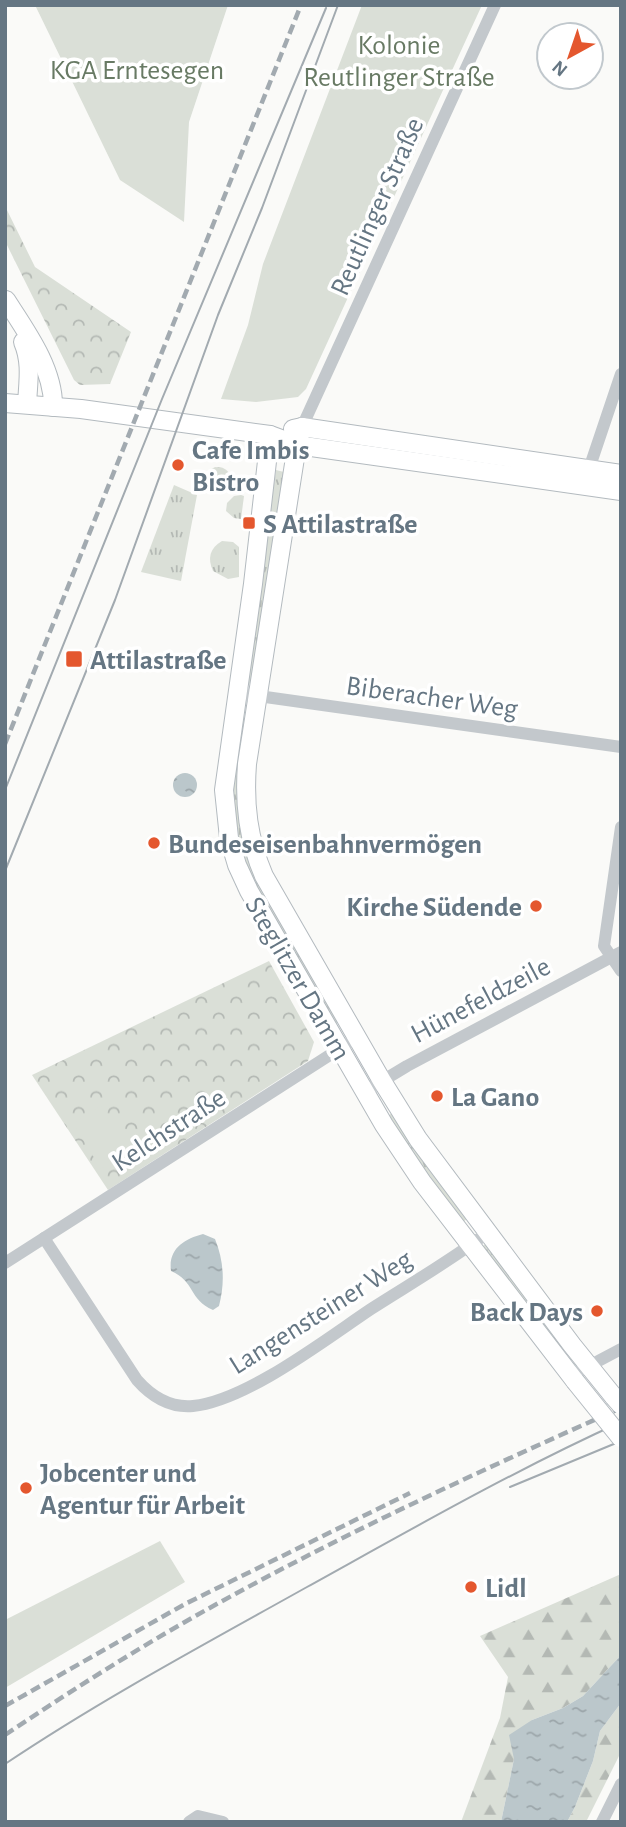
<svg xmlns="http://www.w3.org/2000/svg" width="626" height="1827" viewBox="0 0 626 1827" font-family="'Alegreya Sans',sans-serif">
<defs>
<pattern id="grass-tufts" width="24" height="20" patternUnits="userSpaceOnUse" patternTransform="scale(1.75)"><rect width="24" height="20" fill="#dadfd7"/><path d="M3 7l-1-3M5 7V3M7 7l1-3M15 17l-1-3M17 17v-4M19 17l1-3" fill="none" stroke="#b4b9b4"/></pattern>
<pattern id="forest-firs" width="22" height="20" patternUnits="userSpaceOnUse" patternTransform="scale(1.75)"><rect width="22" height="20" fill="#dadfd7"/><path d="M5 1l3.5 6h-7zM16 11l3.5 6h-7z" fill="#b4b9b4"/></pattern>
<pattern id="park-crowns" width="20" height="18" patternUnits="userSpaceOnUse" patternTransform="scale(1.75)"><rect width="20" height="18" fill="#dadfd7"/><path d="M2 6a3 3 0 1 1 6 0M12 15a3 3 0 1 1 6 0" fill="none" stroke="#b4b9b4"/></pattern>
<pattern id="water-ripples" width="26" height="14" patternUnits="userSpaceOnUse" patternTransform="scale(1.75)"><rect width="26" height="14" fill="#bbc7cb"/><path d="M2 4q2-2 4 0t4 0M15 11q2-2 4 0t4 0" fill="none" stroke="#9ca6aa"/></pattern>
</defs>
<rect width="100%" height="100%" fill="#fafaf8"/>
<g fill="url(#grass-tufts)">
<circle cx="218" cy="480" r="13"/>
<path d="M276,470l8,2 -33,212 -6,-2z"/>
<path d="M174,485l23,10 -16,86 -40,-9z"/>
<path d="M241,495l3,1 -3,23 -7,-1 -8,-7 1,-8 7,-7z"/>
<path d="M222,541l11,1 6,5v30l-11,2 -15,-8c-6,-13 -3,-23 9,-30z"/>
<path d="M239,717l8,2 -8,83 101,219 -7,4c-36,-62 -102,-155 -103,-228 0,-26 6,-54 9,-80z"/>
<path d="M393,1112l75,106 -6,5 -75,-106z"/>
<path d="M486,1244l79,102 -7,5 -77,-104z"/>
</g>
<g fill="url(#forest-firs)">
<path d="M621,1574v81l-38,41 -20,12 -31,12 -18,39 -13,63h-40l39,-104 8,-41 -28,-41z"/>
<path d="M621,1703v49l-35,70h-19l8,-15 18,-46 7,-30z"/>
</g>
<g fill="url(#park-crowns)">
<path d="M5,206l30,61 96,65 -21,52 -30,1 -6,-5 -69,-139z"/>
<path d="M269,961l45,81 -6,19 -200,129 -76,-115z"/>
</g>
<g fill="#dadfd7">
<path d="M35,5h193l-39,117 -5,100 -64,-42z"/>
<path d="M362,5h120l-176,384 -8,8 -42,5 -35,-3 27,-74 15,-61z"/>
<path d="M101,1106l28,45 -28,18 -28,-46z"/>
<path d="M160,1541l25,41 -180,106v-68z"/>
</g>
<g fill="url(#water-ripples)">
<circle cx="185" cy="785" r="12"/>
<path d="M203,1234l12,5c9,22 10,44 4,67l-6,4c-24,-10 -18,-29 -42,-39 -3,-22 13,-32 32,-37z"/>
<path d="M621,1655v48l-21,28 -7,30 -18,46 -8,15h-66l13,-63 -5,-24 23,-15 31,-12 20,-12z"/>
</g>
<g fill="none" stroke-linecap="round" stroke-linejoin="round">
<g stroke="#b3babf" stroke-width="20">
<g id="secondary">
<path d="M6,300c20,31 48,69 47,107"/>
<path d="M23,342c9,21 5,41 4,62"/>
<path d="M5,403l76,6 189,26 27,10 324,46"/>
<path d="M302,427l-5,18 -50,319c-3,40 1,75 17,112l118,205 36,58 154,206 42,52"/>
<path d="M293,429l9,-2 319,47"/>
<path d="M270,435l-17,149 -29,206 5,48 8,27 12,26 135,234 38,57 153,199"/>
</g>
</g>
<g stroke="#c3c8cc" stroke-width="12">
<path d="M302,427l193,-422"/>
<path d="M589,469l32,-95"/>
<path d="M237,693l384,54"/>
<path d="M621,827l-17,119 17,25"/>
<path d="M364,1092l43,-26 214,-114"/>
<path d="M44,1238l93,142c15,17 34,28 56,26 53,-5 133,-67 178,-97 39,-25 79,-48 116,-76"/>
<path d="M5,1263l342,-219"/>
<path d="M570,1376l51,-27"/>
<path d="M189,1822l9,-6 25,6"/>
<path d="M602,1822l19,-38"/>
</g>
<use href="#secondary" stroke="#fff" stroke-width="18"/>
<g stroke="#a2aab0" stroke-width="2">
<path d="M5,790l157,-391 164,-391"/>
<path d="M5,871l110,-271 103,-285 44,-107 76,-203"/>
<path d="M510,1487l111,-46"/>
<path d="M5,1764c97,-65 200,-120 302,-177 103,-57 206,-116 314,-165"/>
</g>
<g stroke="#a2aab0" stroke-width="4.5" stroke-dasharray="10 5" stroke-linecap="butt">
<path d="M5,744l296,-739"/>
<path d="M5,1706l180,-102 225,-111"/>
<path d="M5,1735c76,-51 152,-99 232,-142 125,-68 254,-127 384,-185"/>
</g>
<g stroke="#b3babf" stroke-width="20" stroke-linecap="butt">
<g id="secondary-bridge">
<path d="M575,1381l46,57"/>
<path d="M614,1397l7,8"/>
</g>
</g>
<use href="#secondary-bridge" stroke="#fff" stroke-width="18"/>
</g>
<g fill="#e4572e" stroke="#fff" stroke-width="2.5">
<circle cx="178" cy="465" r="7"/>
<rect x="242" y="516" width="14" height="14" rx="3.5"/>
<rect x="65" y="650" width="18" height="18" rx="3.5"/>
<circle cx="154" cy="843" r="7"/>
<circle cx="536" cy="906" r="7"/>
<circle cx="437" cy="1096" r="7"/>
<circle cx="597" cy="1311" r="7"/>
<circle cx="26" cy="1488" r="7"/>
<circle cx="471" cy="1587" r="7"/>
</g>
<g text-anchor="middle" stroke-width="7" stroke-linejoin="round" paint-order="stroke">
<g font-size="28" fill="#687a64" stroke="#fff">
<text x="399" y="54">Kolonie<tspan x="399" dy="32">Reutlinger Straße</tspan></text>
<text x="137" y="79">KGA Erntesegen</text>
</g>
<g font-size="28" fill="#657683" stroke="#fff">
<text transform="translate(376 206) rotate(-66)" y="10">Reutlinger Straße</text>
<text transform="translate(432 696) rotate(8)" y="10">Biberacher Weg</text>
<text transform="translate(299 978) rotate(60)" y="10">Steglitzer Damm</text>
<text transform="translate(480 999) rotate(-28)" y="10">Hünefeldzeile</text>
<text transform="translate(168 1129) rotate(-33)" y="10">Kelchstraße</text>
<text transform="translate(320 1311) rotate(-32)" y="10">Langensteiner Weg</text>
</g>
<g font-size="28" font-weight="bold" fill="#657683" stroke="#fff" text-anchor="start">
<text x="192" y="459">Cafe Imbis<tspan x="192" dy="32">Bistro</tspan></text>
<text x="263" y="533">S Attilastraße</text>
<text x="90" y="669">Attilastraße</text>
<text x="168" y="853">Bundeseisenbahnvermögen</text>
<text x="522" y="916" text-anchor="end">Kirche Südende</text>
<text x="451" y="1106">La Gano</text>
<text x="583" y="1321" text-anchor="end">Back Days</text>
<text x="40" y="1482">Jobcenter und<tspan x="40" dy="32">Agentur für Arbeit</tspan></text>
<text x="485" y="1597">Lidl</text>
</g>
</g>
<rect width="626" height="1827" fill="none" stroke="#657683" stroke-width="14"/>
<g transform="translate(570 56) rotate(220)"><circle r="33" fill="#ffffff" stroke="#c1c8cd" stroke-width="2"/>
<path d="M0-5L12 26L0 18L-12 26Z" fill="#e4572e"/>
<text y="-10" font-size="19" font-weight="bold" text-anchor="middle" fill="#657683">N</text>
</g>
</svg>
